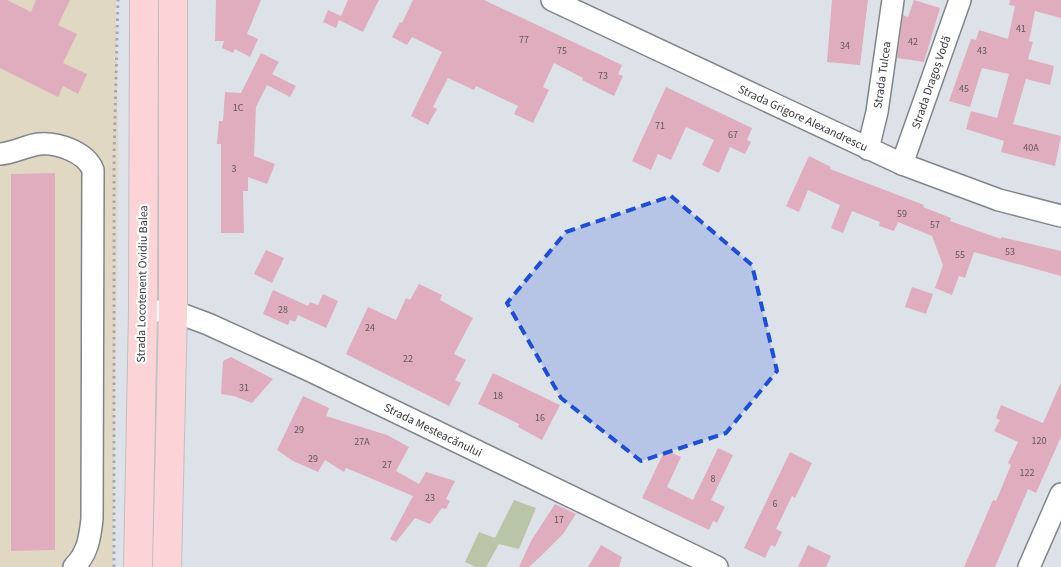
<svg xmlns="http://www.w3.org/2000/svg" width="1061" height="567" viewBox="0 0 1061 567" font-family="'Source Sans 3',sans-serif">
<rect width="100%" height="100%" fill="#dde2e9"/>
<path fill="#e0d8c2" d="M0,0h116l2,149 -5,418h-113z"/>
<path fill="#b8c6a7" d="M514,500l22,8 -17,41 -20,-5 -13,23h-10l-11,-5 14,-30 16,6z"/>
<g fill="#e0adbe">
<path d="M0,0h7l24,12 5,-12h34l-12,25 19,9 -14,29 24,11 -9,20 -15,-8 -5,11 -58,-29z"/>
<path d="M216,0h45l-14,34 11,5 -8,18 -15,-8 -2,4 -11,-5 2,-7h-9z"/>
<path d="M348,0h31l-16,32 -24,-12 -3,8 -13,-6 5,-12 13,6z"/>
<path d="M413,0h71l138,65 -4,9 5,2 -9,20 -32,-16 1,-2 -29,-15 -11,24 6,3 -16,33 -19,-9 4,-8 -42,-20 -2,4 -26,-12 -15,29 4,2 -9,16 -17,-9 31,-64 -30,-15 -5,8 -15,-8 8,-15 2,1z"/>
<path d="M832,0h36l-8,65 -33,-3z"/>
<path d="M914,0l26,8 -16,54 -27,-4 6,-43 5,2z"/>
<path d="M1010,0h51v18l-26,-7 -6,30 4,1 -5,17 26,7 -4,19 -24,-6 -13,45 48,12 -6,30 -54,-14 3,-11 -38,-12 5,-18 26,7 12,-44 -27,-6 -12,39 -21,-6 22,-62 5,1 3,-10 29,9 7,-33 -6,-1z"/>
<path d="M261,53l18,9 -7,12 24,12 -6,11 -23,-12 -11,22 -2,49 21,8 -8,20 -19,-7v14h-5l1,42h-23v-89h-4l2,-23h4l2,-29 16,1z"/>
<path d="M666,87l86,41 -5,12 4,2 -6,12 -15,-7 -11,26 -17,-8 12,-25 -28,-13 -15,33 -13,-6 -7,16 -19,-9z"/>
<path d="M809,156l22,11 -1,2 94,36 -1,2 28,11 -1,3 51,18v-2l60,14v25l-87,-24 -9,26 -6,-2 -7,19 -17,-7 8,-23 -11,-29 -34,-14 -4,9 -15,-5 1,-4 -28,-11 -9,22 -12,-5 9,-23 -32,-15 -9,22 -13,-6z"/>
<path d="M55,173v377l-44,1v-377z"/>
<path d="M266,250l18,8 -12,25 -18,-9z"/>
<path d="M419,284l23,11 -2,5 33,18 -19,36 12,6 -11,20 6,3 -12,23 -103,-52 22,-47 28,13 10,-22 4,2z"/>
<path d="M912,287l21,7 -7,20 -21,-7z"/>
<path d="M273,290l35,16 2,-4 8,3 5,-11 15,7 -12,27 -28,-13 -3,7 -5,-2 -2,5 -25,-11z"/>
<path d="M231,357l42,22 -21,24 -18,-7 -13,-2 2,-33z"/>
<path d="M493,373l67,32 -18,35 -24,-13 1,-3 -41,-20z"/>
<path d="M1061,382v55l-25,56 -8,-4 -33,78h-31l29,-67 3,1 15,-36 -3,-2 10,-21 -24,-11 6,-11 -4,-2 5,-13 42,18z"/>
<path d="M303,396l26,12 -3,8 61,19 22,12 -13,24 23,13 7,-12 29,9 -9,18 4,2 -4,8 -4,-1 -12,16 -15,-6 -19,24 -6,-3 23,-43 -67,-28 -2,4 -19,-12 -7,12 -25,-11 -16,-11z"/>
<path d="M718,448l15,7 -22,45 14,7 -8,16 -4,-2 -4,9 -67,-32 23,-48 16,7 -14,30 26,13z"/>
<path d="M790,452l22,11 -17,35 -3,-2 -16,33 6,3 -7,15 -4,-2 -6,13 -21,-10z"/>
<path d="M555,504l21,10 -13,20 -22,22 -12,11h-10l12,-26z"/>
<path d="M601,545l21,12 -3,10h-31z"/>
<path d="M808,545l23,11 -5,11h-28z"/>
</g>
<g fill="none" stroke-linecap="round" stroke-linejoin="round">
<g stroke="#80858a" stroke-width="24">
<g id="minor">
<path d="M552,0l350,164 97,36 62,16"/>
<path d="M868,149l9,-37 16,-112"/>
<path d="M0,154c14,-1 25,-8 39,-10 18,-2 47,8 54,26l-1,349c-2,18 -4,34 -18,48"/>
<path d="M902,164l58,-164"/>
<path d="M143,311h30l35,13 103,47 406,196"/>
<path d="M1029,567l32,-73"/>
</g>
</g>
<g stroke="#bfc0c1" stroke-width="30">
<g id="major">
<path d="M138,567l5,-256 1,-311"/>
<path d="M167,567l6,-256v-311"/>
</g>
</g>
<path stroke="#a5a9af" stroke-width="3" stroke-dasharray="2.5 4" stroke-linecap="butt" d="M114,567v-411l4,-156"/>
<use href="#minor" stroke="#fff" stroke-width="21"/>
<use href="#major" stroke="#fcd3d6" stroke-width="28"/>
</g>
<path fill="#1d4ed8" fill-opacity="0.2" stroke="#1d4ed8" stroke-width="4" stroke-dasharray="10 6" stroke-linejoin="round" d="M671,196l81,69 25,106 -51,62 -85,28 -80,-63 -54,-95 59,-71z"/>
<g text-anchor="middle" stroke-width="4.5" stroke-linejoin="round" paint-order="stroke">
<g font-size="10" fill="#62575c">
<text x="1021" y="32">41</text>
<text x="524" y="43">77</text>
<text x="913" y="45">42</text>
<text x="845" y="49">34</text>
<text x="562" y="54">75</text>
<text x="982" y="54">43</text>
<text x="603" y="79">73</text>
<text x="964" y="92">45</text>
<text x="238" y="111">1C</text>
<text x="660" y="129">71</text>
<text x="733" y="138">67</text>
<text x="1031" y="151">40A</text>
<text x="234" y="172">3</text>
<text x="902" y="217">59</text>
<text x="935" y="228">57</text>
<text x="1010" y="255">53</text>
<text x="960" y="258">55</text>
<text x="283" y="313">28</text>
<text x="370" y="331">24</text>
<text x="408" y="362">22</text>
<text x="244" y="391">31</text>
<text x="498" y="399">18</text>
<text x="540" y="421">16</text>
<text x="299" y="433">29</text>
<text x="1039" y="444">120</text>
<text x="362" y="445">27A</text>
<text x="313" y="462">29</text>
<text x="387" y="468">27</text>
<text x="1027" y="476">122</text>
<text x="713" y="482">8</text>
<text x="430" y="501">23</text>
<text x="775" y="507">6</text>
<text x="559" y="523">17</text>
</g>
<g font-size="12" fill="#383a3c" stroke="#fff">
<text transform="translate(882 75) rotate(-82)" y="4">Strada Tulcea</text>
<text transform="translate(931 82) rotate(-71)" y="4">Strada Dragoș Vodă</text>
<text transform="translate(803 118) rotate(25)" y="4">Strada Grigore Alexandrescu</text>
<text transform="translate(142 284) rotate(-89)" y="4">Strada Locotenent Ovidiu Balea</text>
<text transform="translate(433 430) rotate(26)" y="4">Strada Mesteacănului</text>
</g>
</g>
</svg>
